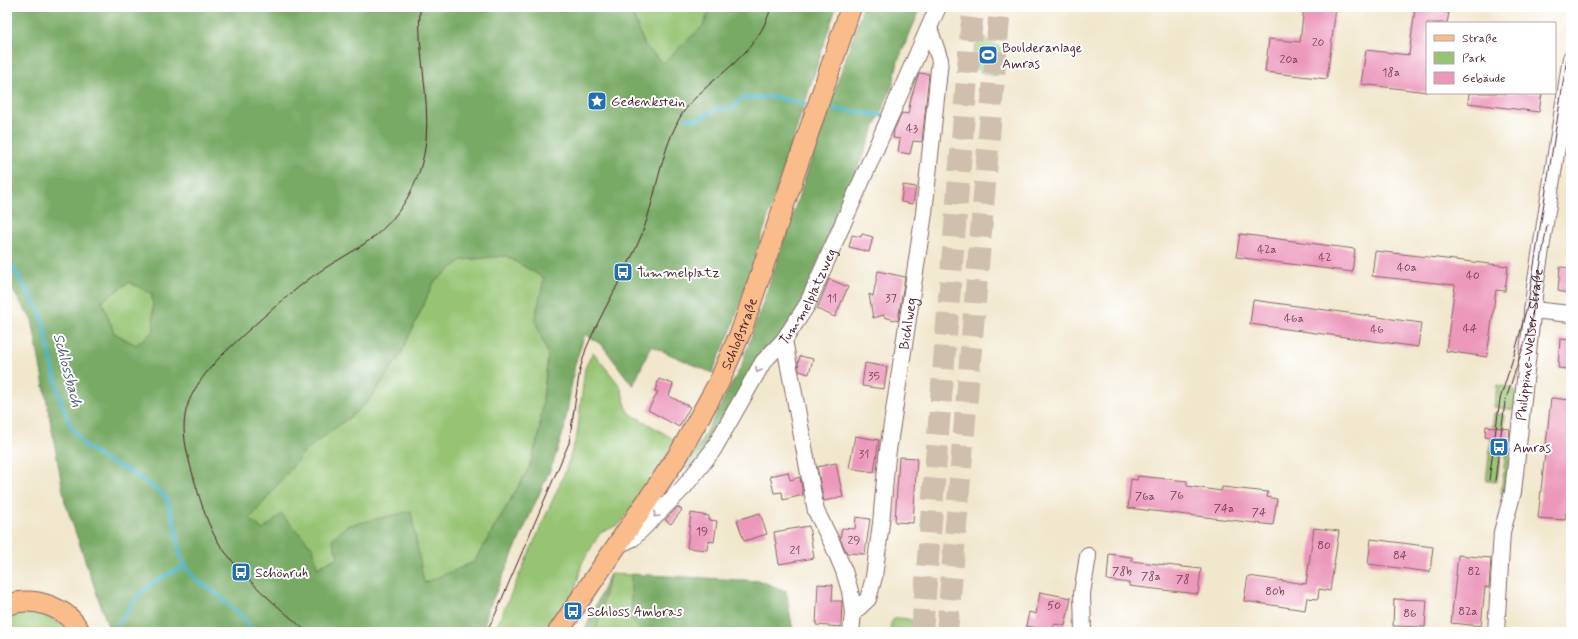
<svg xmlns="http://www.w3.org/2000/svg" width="1578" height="639" viewBox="0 0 1578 639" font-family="Mynerve,sans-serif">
<rect width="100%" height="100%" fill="#fff"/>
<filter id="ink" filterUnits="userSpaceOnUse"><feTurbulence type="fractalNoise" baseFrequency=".025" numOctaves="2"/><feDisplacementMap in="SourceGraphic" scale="8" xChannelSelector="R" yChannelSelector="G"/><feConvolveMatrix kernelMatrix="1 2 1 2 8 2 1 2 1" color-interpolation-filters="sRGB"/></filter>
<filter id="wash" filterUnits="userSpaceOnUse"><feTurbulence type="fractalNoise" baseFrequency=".012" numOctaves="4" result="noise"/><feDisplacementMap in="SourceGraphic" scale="16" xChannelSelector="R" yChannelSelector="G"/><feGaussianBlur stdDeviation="0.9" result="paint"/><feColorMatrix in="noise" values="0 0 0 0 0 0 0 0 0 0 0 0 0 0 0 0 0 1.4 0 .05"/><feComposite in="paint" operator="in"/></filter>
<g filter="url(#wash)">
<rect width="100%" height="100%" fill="#f1e7cd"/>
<g fill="#96c473" stroke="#70724f">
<path d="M630,7h81l-8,19 -40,38 -18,-18z"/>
<path d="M984,36l9,8 6,2c5,10 5,20 -2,29 -6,0 -14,-1 -19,-5 -10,-9 -4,-28 6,-34z"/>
<path d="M506,256l38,22 -9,42 13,35 -9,80 -10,33 -55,94 -50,22 -86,-27 -21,11 -4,-20 -32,-34 -18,16 -13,-11 55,-69 45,-33 50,-61 34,-74 28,-22z"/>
<path d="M129,282l23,12 2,37 -18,14 -22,-12 -12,-32z"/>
<path d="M593,352l27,34 8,26 49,29 -57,83 -20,9 -18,30 -7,28 -31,41h-50l71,-160 12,-37 8,-67z"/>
<path d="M1497,385l14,3 6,4 -2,18 -21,-3z"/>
<path d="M1494,413l11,2 -8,67 -11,-1z"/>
<path d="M1507,440l5,1 -7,53h-4z"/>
<path d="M610,574l150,7 26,10 7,41h-209z"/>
<path d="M23,611l20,2 21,13 5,6h-62v-15z"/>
<path d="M895,618c10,0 24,1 25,14h-30l1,-9z"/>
</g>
<g fill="#78aa65" stroke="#616448" fill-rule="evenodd">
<path d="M7,7h623l15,39 18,17 40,-37 8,-19h125l-104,321 -20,45 -61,-27 -18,40 -31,-41 -17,-11 -10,30 -11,66 -11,33 -65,147 -5,22h-373l-45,-130 -33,-182 -25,-38zM506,256l38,22 -9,42 13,35 -9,80 -10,33 -55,94 -50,21 -13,-72 -65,15 -14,13 6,18 -21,11 -4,-20 -32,-34 -18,16 -13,-11 55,-68 45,-34 18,-15 32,-46 34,-74 28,-22zM129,282l23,12 2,37 -18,14 -22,-12 -12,-32z"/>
<path d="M863,7h58l-23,54 -5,23 -96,227 -86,133 -22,27 -5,-5 17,-25 40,-74z"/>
<path d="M610,574l-14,58h-12z"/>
<path d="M631,574l129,7 26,10 7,41h-151l-11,-13z"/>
</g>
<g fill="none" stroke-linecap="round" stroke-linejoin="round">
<g stroke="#4cb4ca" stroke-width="4">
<path d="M829,108l56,8"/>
<path d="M687,119h12l18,-11 16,1 9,-11 32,-1 32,7"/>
<path d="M7,257l34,57 19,85 10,25 14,21 19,14 28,13 34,24 9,25 7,37 12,19 26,19 24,22 10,14"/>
<path d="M119,624l19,-29 21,-16 27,-13"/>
</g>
</g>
<g id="blocks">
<g fill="#ec98bb">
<path d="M1304,7h32l-9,72 -62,-7 4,-33 31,3z"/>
<path d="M1415,9l34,4 -2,10h-20v69l-66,-8 5,-34 43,5z"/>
<path d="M919,73l10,1 -7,68 -9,-1 -3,13 -12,-2 2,-13 -7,-1 1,-8 8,-17 6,1 3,-16z"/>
<path d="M1469,93h73l-3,19 -71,-9z"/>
<path d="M903,185l13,2 -3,17 -12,-2z"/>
<path d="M862,234l11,3 -4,15 -20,-5 3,-12 9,2z"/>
<path d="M1240,234l115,15 -3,23 -116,-15z"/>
<path d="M1375,251l133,15 -3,25 -9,-1 -9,67 -41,-6 9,-66 -83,-9z"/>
<path d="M1560,267l11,1v26l-13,-3z"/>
<path d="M878,271l27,6 -7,44 -14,-4v-2l-11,3 -4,-24 4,2z"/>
<path d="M829,279l19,8 -13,30 -18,-8z"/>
<path d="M1253,300l168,23 -3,24 -168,-23z"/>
<path d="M1560,339l11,1v29l-13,-1z"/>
<path d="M800,356l13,3 -4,15 -10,-3 -1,-8z"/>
<path d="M865,363l22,4 -3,22 -22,-3z"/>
<path d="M659,379l14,5 -4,12 21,11 -11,20 -31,-17 10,-18 -3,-1z"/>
<path d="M1551,398l20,2v90l-2,23h-3l-1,7 -27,-2z"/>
<path d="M1486,426l24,3 -1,11 -24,-3z"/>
<path d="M855,436l24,4 -5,32 -25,-4z"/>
<path d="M899,457l18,1 -4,65 -18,-1z"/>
<path d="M836,463l7,34 -19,4 -7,-34z"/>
<path d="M788,472l2,8 10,-3 3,18 -20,5 -1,-8 -8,1 -4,-17z"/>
<path d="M1138,476l49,5v5l34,5 1,-4 46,5 -1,5 10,2 -4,26 -145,-17 3,-29 6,1z"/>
<path d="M678,507l4,3 -11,14 -6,-4z"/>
<path d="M691,513l18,3v4l8,1 -3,21 -6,-1 -1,9 -20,-2z"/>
<path d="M760,513l7,21 -23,7 -7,-21z"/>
<path d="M856,517l14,2 -5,35 -18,-1 -7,-14 2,-11 13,1z"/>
<path d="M809,526l5,32 -35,6 -5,-32z"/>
<path d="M1314,528l25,3 -9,60 -11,-2 -1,10 -11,-1 -2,12 -61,-9 4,-25 58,8z"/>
<path d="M1371,539l62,8 -3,25 -62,-8z"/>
<path d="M1109,554l23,3 -1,4 70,8 -3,25 -69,-8v-3l-22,-3z"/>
<path d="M1458,555l33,3 -2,30 -4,-1 -4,39 -30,-3z"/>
<path d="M818,584l15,1 -1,16h10l-1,26 -25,-2z"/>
<path d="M1040,592l31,6 -6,28 -11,-2 -1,7 -27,-5 3,-14 7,2z"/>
<path d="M1394,599l33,1 -2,27 -32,-1z"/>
</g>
</g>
</g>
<g filter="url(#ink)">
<use href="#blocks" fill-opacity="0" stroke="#846564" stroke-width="1"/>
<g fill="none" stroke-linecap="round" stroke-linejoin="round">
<g stroke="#d0bfad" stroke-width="22" stroke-dasharray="22 11" stroke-linecap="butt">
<path d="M922,632l49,-603 3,-22"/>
<path d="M947,632l53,-625"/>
</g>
<g stroke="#846564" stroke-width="18">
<g id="minor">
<path d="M1532,310l39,4"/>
<path d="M784,340l32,171 17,34 11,26 6,20 3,22 -2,19"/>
<path id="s1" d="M618,545l15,-7 51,-51 29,-37 50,-88 21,-22 23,-35 131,-298"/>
<path id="s2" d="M853,613l15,-14 6,-22 7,-54 6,-66 37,-244 16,-153 -11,-32"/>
<path d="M1083,632l-1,-39 6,-37"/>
<path id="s3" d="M1496,632l6,-100 11,-40 22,-205 36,-229"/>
</g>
</g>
<g stroke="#846564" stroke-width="22">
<g id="major">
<path d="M7,605c26,-9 60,1 73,27"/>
<path id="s4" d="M558,632l121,-178 40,-72 23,-53 109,-322"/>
</g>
</g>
<use href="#minor" stroke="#fff" stroke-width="16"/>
<use href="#major" stroke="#f9bc8a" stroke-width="20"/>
<g stroke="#4a1f2b" stroke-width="1">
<path d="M1489,480l11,-81 15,-47 13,-49 43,-270"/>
<path d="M1495,481l10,-79 26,-79 16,-98"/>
<path d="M307,632c-28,-25 -59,-49 -81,-79 -15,-18 -22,-41 -29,-64 -18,-61 -23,-83 24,-133 27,-26 55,-51 84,-74 19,-15 40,-25 59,-38 35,-23 58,-62 62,-104 4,-44 -9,-88 -6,-133"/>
<path d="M486,632l9,-17 74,-172 11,-74 6,-20c16,-39 40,-76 56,-115 14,-37 18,-79 36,-113 8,-16 22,-28 34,-39 25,-20 51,-43 59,-75"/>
</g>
</g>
<defs><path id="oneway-chevron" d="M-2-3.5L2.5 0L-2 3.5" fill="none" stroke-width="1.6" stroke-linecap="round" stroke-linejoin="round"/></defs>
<g stroke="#ae9aa0">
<use href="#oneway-chevron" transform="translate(758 370) rotate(119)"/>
<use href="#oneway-chevron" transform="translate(656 515) rotate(134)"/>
</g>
</g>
<defs>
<g id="stadium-square" transform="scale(1)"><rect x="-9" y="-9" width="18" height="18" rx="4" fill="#1f6fb2" stroke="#fff"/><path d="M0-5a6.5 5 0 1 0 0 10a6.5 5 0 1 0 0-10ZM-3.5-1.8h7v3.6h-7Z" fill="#fff"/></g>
<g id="sight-square" transform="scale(1)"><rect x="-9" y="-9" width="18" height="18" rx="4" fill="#1f6fb2" stroke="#fff"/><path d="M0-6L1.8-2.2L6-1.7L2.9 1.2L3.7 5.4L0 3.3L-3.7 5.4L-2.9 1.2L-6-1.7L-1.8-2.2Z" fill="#fff"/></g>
<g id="bus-square" transform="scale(1)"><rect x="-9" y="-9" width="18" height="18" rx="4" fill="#1f6fb2" stroke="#fff"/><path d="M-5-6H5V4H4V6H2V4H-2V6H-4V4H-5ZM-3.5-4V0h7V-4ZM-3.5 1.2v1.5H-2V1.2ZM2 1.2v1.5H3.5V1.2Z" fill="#fff"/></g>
</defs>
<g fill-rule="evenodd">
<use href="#stadium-square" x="988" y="55"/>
<use href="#sight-square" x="597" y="101"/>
<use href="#bus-square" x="623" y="272"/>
<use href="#bus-square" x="1499" y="447"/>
<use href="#bus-square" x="241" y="572"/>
<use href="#bus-square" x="573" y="611"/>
</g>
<g text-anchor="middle" stroke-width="4" stroke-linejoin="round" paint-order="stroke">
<g font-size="12" fill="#723d4f">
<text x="1318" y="46">20</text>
<text x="1289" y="63">20a</text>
<text x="1391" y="76">18a</text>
<text x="912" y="132">43</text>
<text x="1267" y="253">42a</text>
<text x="1325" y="261">42</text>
<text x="1407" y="271">40a</text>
<text x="1473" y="279">40</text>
<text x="832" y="302">11</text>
<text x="891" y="302">37</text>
<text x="1294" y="322">46a</text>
<text x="1470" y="332">44</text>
<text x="1377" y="333">46</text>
<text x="874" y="380">35</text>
<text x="864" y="458">31</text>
<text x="1177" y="499">76</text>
<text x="1145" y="500">76a</text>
<text x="1224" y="512">74a</text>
<text x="1259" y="516">74</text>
<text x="702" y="535">19</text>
<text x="854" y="544">29</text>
<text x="1324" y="549">80</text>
<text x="795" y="554">21</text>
<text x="1400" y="559">84</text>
<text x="1122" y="575">78b</text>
<text x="1474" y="575">82</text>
<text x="1151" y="580">78a</text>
<text x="1183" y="583">78</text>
<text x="1275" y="595">80b</text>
<text x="1054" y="609">50</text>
<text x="1468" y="615">82a</text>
<text x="1410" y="617">86</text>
</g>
<g font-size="14" fill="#4a1f2b" stroke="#fff" text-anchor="start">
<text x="1002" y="52">Boulderanlage<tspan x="1002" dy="16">Amras</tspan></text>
<text x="611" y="106">Gedenkstein</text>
<text x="637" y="277">Tummelplatz</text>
<text x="1513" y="452">Amras</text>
<text x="255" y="577">Schönruh</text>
<text x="587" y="616">Schloss Ambras</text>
</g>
<g font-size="14" fill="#4a1f2b" stroke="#fff">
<text dy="5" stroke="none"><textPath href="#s1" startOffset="317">Tummelplatzweg</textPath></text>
<text dy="5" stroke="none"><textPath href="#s2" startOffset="299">Bichlweg</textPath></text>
<text dy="5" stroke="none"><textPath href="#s4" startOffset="350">Schloßstraße</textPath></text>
<text dy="5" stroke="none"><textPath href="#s3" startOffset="290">Philippine-Welser-Straße</textPath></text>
</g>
<g font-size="15" font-style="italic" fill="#4b5b6b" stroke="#fff">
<text transform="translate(68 370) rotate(75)" y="5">Schlossbach</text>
</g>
</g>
<rect width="1578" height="639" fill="none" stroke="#fff" stroke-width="24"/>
<rect x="1426" y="22" width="130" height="72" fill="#ffffff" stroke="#b7a5aa"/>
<rect x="1434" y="35" width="20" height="6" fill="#f9bc8a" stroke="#b7a5aa"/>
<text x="1462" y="42" font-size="12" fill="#4a1f2b">Straße</text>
<rect x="1434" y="52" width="20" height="12" fill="#96c473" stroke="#b7a5aa"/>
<text x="1462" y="62" font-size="12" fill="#4a1f2b">Park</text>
<rect x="1434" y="72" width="20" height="12" fill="#ec98bb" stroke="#b7a5aa"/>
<text x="1462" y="82" font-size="12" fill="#4a1f2b">Gebäude</text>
</svg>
